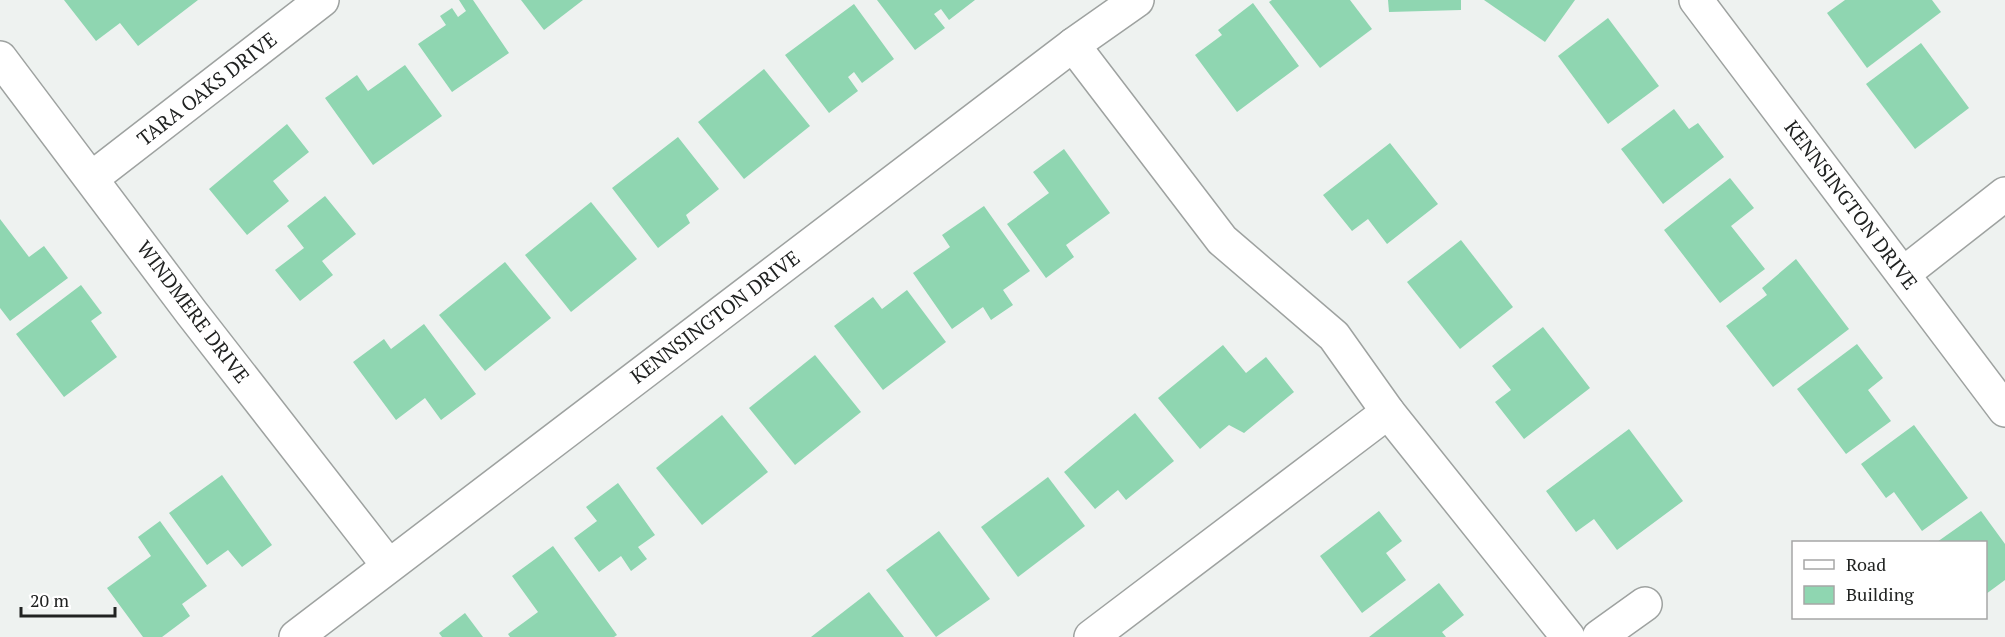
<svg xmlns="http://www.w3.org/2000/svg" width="2005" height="637" viewBox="0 0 2005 637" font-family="'PT Serif',serif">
<rect width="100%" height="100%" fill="#eef2f0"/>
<g fill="#8fd6b1">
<path d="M64,0h134l-60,46 -18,-23 -24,18z"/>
<path d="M459,0h14l36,53 -57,39 -34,-48 28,-19 -6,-9 12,-8 6,9 8,-6z"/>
<path d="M521,0h62l-39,30z"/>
<path d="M877,0h98l-26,20 -8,-11 -7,5 11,14 -30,22z"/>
<path d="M1272,0h78l22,29 -52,39 -51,-66z"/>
<path d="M1388,0h73v10l-72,2z"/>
<path d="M1484,0h91l-30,42z"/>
<path d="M1845,0h87l9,12 -74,56 -40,-55z"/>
<path d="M1253,3l46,63 -62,46 -42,-57 27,-20 -4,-5z"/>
<path d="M854,4l40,55 -32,24 -8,-11 -6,5 10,14 -29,22 -44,-58z"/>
<path d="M1608,18l51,68 -51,38 -50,-68z"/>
<path d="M1921,43l48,65 -54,41 -49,-65z"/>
<path d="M405,65l37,51 -69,49 -48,-67 32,-23 11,16z"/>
<path d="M764,69l46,57 -66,53 -46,-57z"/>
<path d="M1674,109l15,20 9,-6 26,34 -61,47 -42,-55z"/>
<path d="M287,124l22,28 -36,29 16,20 -42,34 -38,-46z"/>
<path d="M678,137l41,52 -33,26 4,8 -32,25 -46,-60z"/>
<path d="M1390,143l48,61 -51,40 -19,-25 -16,12 -29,-36z"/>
<path d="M1064,149l46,64 -44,32 8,12 -28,21 -39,-54 42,-31 -16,-21z"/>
<path d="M1730,178l24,30 -23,18 34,43 -45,34 -56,-73z"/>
<path d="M325,196l31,38 -34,27 11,14 -33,26 -25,-31 29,-22 -17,-22z"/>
<path d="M591,202l46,57 -66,53 -46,-57z"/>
<path d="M984,206l46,65 -27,19 10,15 -22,15 -8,-13 -31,22 -39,-56 37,-26 -8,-12z"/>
<path d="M0,219l29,38 15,-11 24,32 -58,43 -10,-13z"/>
<path d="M1461,240l52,67 -53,42 -53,-67z"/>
<path d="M1796,259l53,70 -76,58 -47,-61 41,-31 -5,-7z"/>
<path d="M505,262l46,56 -66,53 -46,-56z"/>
<path d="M81,285l21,28 -11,8 26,36 -53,40 -48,-63z"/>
<path d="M907,290l39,52 -63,48 -49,-64 39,-29 9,12z"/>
<path d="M424,324l52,70 -35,26 -16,-22 -29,22 -43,-58 31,-23 7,10z"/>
<path d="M1543,327l47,61 -66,51 -29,-37 16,-12 -19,-24z"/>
<path d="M1857,344l26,34 -15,12 23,31 -45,33 -49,-65z"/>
<path d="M1223,345l23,28 20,-16 28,35 -50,41 -15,-8 -29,24 -42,-51z"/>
<path d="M815,355l46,57 -66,53 -46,-57z"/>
<path d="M1135,413l39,48 -48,39 -8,-10 -23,19 -31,-37z"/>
<path d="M722,415l46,57 -66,53 -46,-57z"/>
<path d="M1914,425l54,73 -46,33 -28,-39 -8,6 -25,-34z"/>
<path d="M1629,429l54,72 -66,49 -23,-31 -18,13 -30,-41z"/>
<path d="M222,475l50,70 -30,22 -14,-17 -21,15 -38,-52z"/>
<path d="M1048,477l37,49 -67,51 -37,-50z"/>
<path d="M618,483l37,52 -17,12 9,12 -16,12 -10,-15 -22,16 -25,-34 23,-17 -11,-14z"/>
<path d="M1379,511l23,30 -16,12 20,27 -44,33 -42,-57z"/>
<path d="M1981,511l24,33v36l-19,14v-52h-49z"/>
<path d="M160,521l47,65 -25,18 8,12 -28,21h-19l-36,-49 44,-32 -13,-19z"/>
<path d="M939,531l51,68 -54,38 -50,-67z"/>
<path d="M553,546l64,89 -3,2h-104l-2,-3 30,-22 -26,-36z"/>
<path d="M1439,583l25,32 -22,17 4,5h-77z"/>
<path d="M869,592l35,45h-93z"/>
<path d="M465,613l18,24h-41l-3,-4z"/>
</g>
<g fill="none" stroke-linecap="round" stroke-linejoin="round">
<g stroke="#9ea2a0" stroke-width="36">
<g id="minor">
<path d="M1696,0l309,410"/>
<path d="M1073,45l149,195 112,96 54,76 180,225"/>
<path d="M0,58l191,254 197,253"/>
<path d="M92,178l230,-178"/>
<path d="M1903,274l102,-80"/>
<path d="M296,637l777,-592 64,-45"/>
<path d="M1091,637l297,-225"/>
<path d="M1599,637l46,-33"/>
</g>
</g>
<use href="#minor" stroke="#fff" stroke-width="33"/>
</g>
<g text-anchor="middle" stroke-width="4.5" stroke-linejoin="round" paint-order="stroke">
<g font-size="20" fill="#202221" stroke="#fff">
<text transform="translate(207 89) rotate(-38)" y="7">TARA OAKS DRIVE</text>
<text transform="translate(1851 205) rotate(53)" y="7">KENNSINGTON DRIVE</text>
<text transform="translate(193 312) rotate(53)" y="7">WINDMERE DRIVE</text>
<text transform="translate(715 317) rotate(-37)" y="7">KENNSINGTON DRIVE</text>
</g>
</g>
<rect x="1792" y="541" width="195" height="78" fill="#ffffff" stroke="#a6a7a6" stroke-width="1.5"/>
<rect x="1804" y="560" width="30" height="9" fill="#ffffff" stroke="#a6a7a6" stroke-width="1.5"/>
<text x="1846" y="571" font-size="18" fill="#202221">Road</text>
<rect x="1804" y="586" width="30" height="18" fill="#8fd6b1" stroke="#a6a7a6" stroke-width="1.5"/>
<text x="1846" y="601" font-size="18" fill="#202221">Building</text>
<path d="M21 607v9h94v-9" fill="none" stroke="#202221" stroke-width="3"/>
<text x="30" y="607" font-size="18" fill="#202221" stroke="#ffffff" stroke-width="4.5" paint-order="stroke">20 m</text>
</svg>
